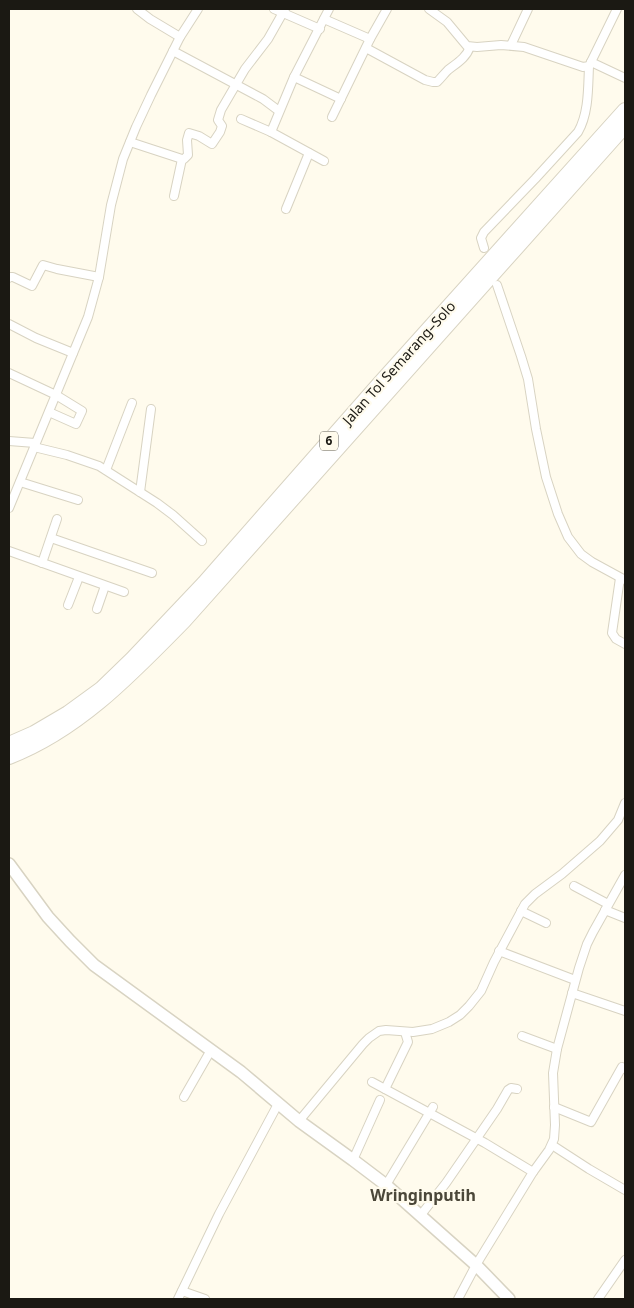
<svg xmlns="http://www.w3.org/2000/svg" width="634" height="1308" viewBox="0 0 634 1308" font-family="'Noto Sans',sans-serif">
<rect width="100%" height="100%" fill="#fffbed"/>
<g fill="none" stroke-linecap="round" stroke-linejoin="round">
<g stroke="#d8d3c2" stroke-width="10">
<g id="minor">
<path d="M137,9l13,10 30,18"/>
<path d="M274,9l46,20"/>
<path d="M429,9l18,13 20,24 10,1 24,-2 23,2 59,20 6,-1 2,-4 26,-53"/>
<path d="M324,19l46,20"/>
<path d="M511,45l17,-36"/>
<path d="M366,48l59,32 8,2h4c4,-4 7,-8 11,-12 9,-7 18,-12 22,-23"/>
<path d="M173,51l90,48 16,12"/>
<path d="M591,62l34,16"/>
<path d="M294,77l47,22"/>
<path d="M332,117l38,-78 17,-30"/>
<path d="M241,119l30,13"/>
<path d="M130,142l52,17h2l4,-4 -1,-15 2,-7 10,3 13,8 8,-12 2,-6 -4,-6 3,-10 24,-41 23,-30 17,-30"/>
<path d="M324,161l-53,-29 23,-55 35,-68"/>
<path d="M174,196l8,-37"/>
<path d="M286,209l23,-56"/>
<path d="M484,248l-3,-10 3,-6 51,-53 43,-47c11,-19 10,-45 11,-66"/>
<path d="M9,278l1,-1h3l19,9 11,-21 14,4 42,8"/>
<path d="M497,285l24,71 7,23 8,50 10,48 12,37 10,23 13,17 11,8 33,18"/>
<path d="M9,324l27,14 37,15"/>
<path d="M9,373l47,22 26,16 -6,13 -27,-12"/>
<path d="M9,441l26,2"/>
<path d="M34,447l33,8 32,11 58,37 16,12 29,26"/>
<path d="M106,470l26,-67"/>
<path d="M20,482l58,18"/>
<path d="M140,492l11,-83"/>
<path d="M9,508l79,-191 11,-40 12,-72 12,-46 13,-32 15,-32 29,-58 18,-28"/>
<path d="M51,538l101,35"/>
<path d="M9,551l115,41"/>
<path d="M42,563l15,-44"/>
<path d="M620,578l-8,55 4,6 9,5"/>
<path d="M68,605l11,-28"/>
<path d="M97,609l8,-23"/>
<path d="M574,886l34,18"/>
<path d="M605,910l20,8"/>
<path d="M521,911l25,12"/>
<path d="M499,951l76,29"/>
<path d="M572,993l53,18"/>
<path d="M522,1036l35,13"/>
<path d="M372,1082l113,61 48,29"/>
<path d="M385,1089l23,-47 -3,-10"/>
<path d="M184,1097l27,-47"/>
<path d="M554,1107l37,15 31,-55 3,2"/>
<path d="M299,1121l64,-77 6,-6 10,-7 7,-1 27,2 19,-3 17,-7 11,-7 9,-9 12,-15 13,-29 31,-58 10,-10 27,-20 38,-33 18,-21 7,-17"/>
<path d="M552,1145l37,24 36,21"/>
<path d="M353,1160l27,-60"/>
<path d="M386,1185l47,-78"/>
<path d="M420,1216l26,-33 51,-74 11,-19 3,-2 6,1"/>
<path d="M182,1291l23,8"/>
<path d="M178,1299l41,-85 59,-110"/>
<path d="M458,1299l18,-34 57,-93 16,-22 5,-11 1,-14 -2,-52 4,-24 22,-81 8,-24 6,-12 32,-57"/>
<path d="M598,1299l27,-39"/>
</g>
</g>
<g stroke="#d8d3c2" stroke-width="14">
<path id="secondary" d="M9,864l39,53 22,24 24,24 147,107 58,49 54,39 33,25 90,80 33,34"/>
</g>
<g stroke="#d8d3c2" stroke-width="16">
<g id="motorway">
<path d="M9,744l25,-11 34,-20 33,-24 31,-30 72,-76 174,-198 247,-275"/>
<path d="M9,757c70,-27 123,-83 175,-136l441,-495"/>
</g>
</g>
<use href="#minor" stroke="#fff" stroke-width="8"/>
<use href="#secondary" stroke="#fff" stroke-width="11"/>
<use href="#motorway" stroke="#fff" stroke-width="14"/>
</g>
<g text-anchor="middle" stroke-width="4.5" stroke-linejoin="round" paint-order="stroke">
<rect fill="#fffbed" stroke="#5f5d54" stroke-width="1" x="320" y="431.5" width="18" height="19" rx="4"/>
<g font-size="12" font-weight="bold" fill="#1b1913">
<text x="329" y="445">6</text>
</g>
<g font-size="14" fill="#1b1913" stroke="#fffbed">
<text transform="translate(399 363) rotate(-48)" y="5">Jalan Tol Semarang–Solo</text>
</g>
<g font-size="16" font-weight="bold" fill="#4b4739" stroke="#fffbed">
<text x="423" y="1201">Wringinputih</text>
</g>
</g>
<rect width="634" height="1308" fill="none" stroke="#1b1913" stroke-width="20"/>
</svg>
